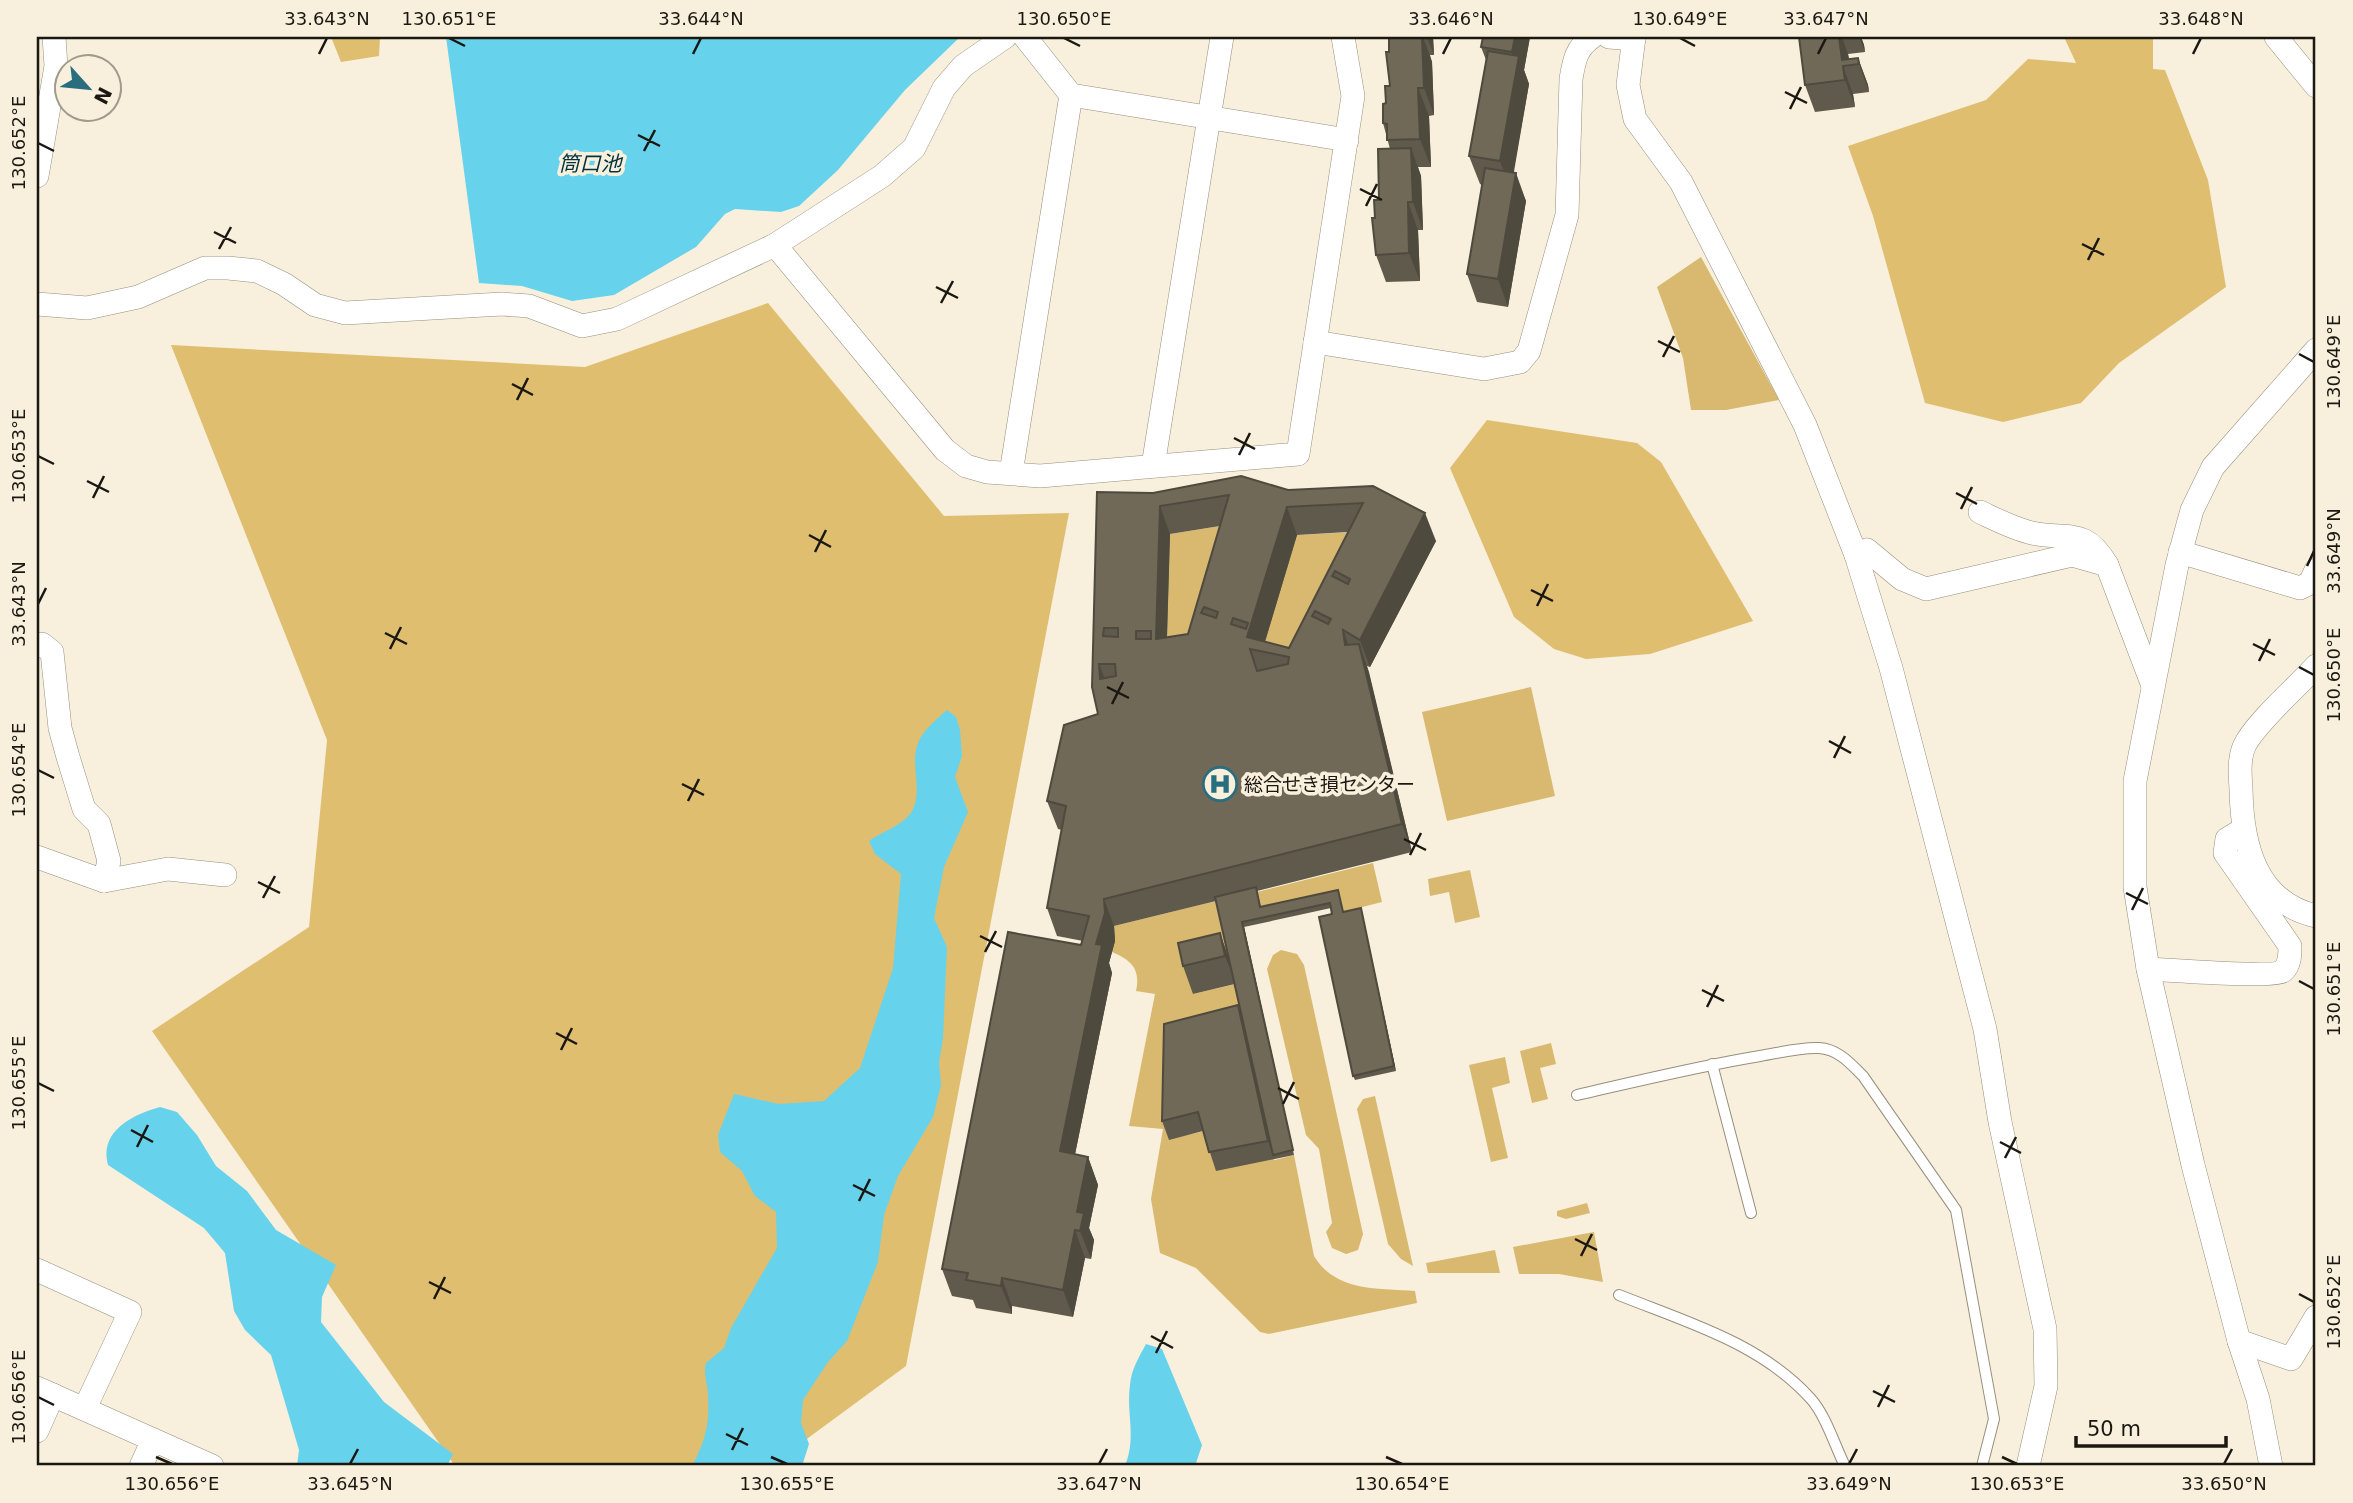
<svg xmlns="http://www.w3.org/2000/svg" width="2353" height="1503" viewBox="0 0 2353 1503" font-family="'DejaVu Sans','Noto Sans JP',sans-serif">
<rect width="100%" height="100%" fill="#f8f0dd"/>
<g fill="#d8b96f">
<path d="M1701,257l78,143 -53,10h-35l-8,-52 -26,-71z"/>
<path d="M1239,523l-41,139 -32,5 4,-133z"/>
<path d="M1373,531l-74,145 -42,-11 40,-130z"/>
<path d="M1531,687l24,109 -108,25 -25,-109z"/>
<path d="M1373,863l9,39 -39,10 -4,-17 -77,17 -5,-20z"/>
<path d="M1470,870l10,47 -25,6 -6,-31 -19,4 -2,-17z"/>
<path d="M1216,901l14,60 -37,33 43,-10 10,40 -77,115 36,-8 70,29 19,-5 20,101c22,36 63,32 101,35l2,12 -148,31 -9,-2 -64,-64 -36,-15 -9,-54 12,-70 -34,-3 26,-132 -19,-3c5,-22 -5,-31 -24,-39l2,-26z"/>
<path d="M1281,950l16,4 7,11 59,269 -5,16 -12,4 -14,-6 -6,-16 6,-9 -13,-74 -13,-14 -39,-166 6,-14z"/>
<path d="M1551,1043l5,21 -16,4 8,31 -16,4 -12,-52z"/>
<path d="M1505,1057l5,26 -18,5 16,70 -17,4 -22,-97z"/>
<path d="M1375,1096l38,170 -12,-7 -13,-15 -31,-135 6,-10z"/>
<path d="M1587,1203l3,10 -24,6 -9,-3v-5z"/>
<path d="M1594,1232l9,50 -44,-8h-40l-6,-27z"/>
<path d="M1495,1250l5,23h-72l-2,-10z"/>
</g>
<g fill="#dfbe70">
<path d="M331,37h49l-1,19 -38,6z"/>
<path d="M2064,37h89v32l12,1 43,110 18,107 -107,76 -38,40 -78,19 -78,-19 -52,-187 -25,-70 138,-46 42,-41 48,4z"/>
<path d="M768,303l176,213 125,-3 -163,853 -136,100h-315l-303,-435 157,-104 18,-187 -156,-395 414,22z"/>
<path d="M1487,420l150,23 24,19 92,159 -103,33 -64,5 -32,-10 -40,-32 -64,-149z"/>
</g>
<g fill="#67d2eb">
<path d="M446,37h514l-55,53 -67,80 -39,36 -18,6 -46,-3 -10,5 -29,33 -82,48 -42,6 -50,-15 -43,-3z"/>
<path d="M947,710l9,7 4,13 2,26 -7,21 13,35 -24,55 -10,51 13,29 -4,91 -4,25 2,22 -8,32 -35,59 -14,39 -6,47 -31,79 -19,21 -25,38 -2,23 8,21 -7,22h-110c13,-24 18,-43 16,-70 0,-13 -5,-19 -2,-33l18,-15 7,-20 46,-80 -1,-36 -21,-16 -13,-25 -22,-19 -2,-17 16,-41 45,10 45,-3 36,-33 33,-100 8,-94 -26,-20 -6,-13c12,-9 32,-15 41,-27 15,-21 -1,-48 8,-71 5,-13 18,-23 29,-33z"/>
<path d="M160,1107l17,5 20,23 19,31 31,25 29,39 60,35 -14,32 -1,25 63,80 69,52 -6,12h-150l2,-16 -28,-95 -26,-25 -11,-19 -9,-58 -21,-25 -96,-63c-9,-33 23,-50 52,-58z"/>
<path d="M1146,1344l16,5 40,96 -7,21h-70c12,-30 1,-51 5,-81 1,-15 9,-28 16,-41z"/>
</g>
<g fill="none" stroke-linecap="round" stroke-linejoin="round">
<g stroke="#968f7e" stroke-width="12">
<g id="lane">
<path d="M1712,1064l39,149"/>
<path d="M1577,1095c61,-14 122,-29 183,-39 19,-3 40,-9 59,-8 19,1 31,15 44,28l93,134 38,209 -12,47"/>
<path d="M1619,1295c67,27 142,48 192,104 15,17 24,47 34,67"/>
</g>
</g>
<g stroke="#968f7e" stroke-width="24">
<g id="street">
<path d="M1609,37l25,2"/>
<path d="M1634,37l-6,48 7,34 46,63 124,243 51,130 35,113 94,361 15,93 45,207 1,57 -18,80"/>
<path d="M2276,37l40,49"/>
<path d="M1071,95l276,45"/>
<path d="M37,176l19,-110 -2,-29"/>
<path d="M775,245l170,205 21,16 21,6 53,4 258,-22 55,-358 -10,-59"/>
<path d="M37,304l50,4 51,-11 67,-29h23l29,3 27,13 31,21 30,8 157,-9 27,2 53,20 35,-7 158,-74 107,-69 32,-28 30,-60 19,-22 42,-29"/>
<path d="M1315,342l169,27 36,-7 9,-11 38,-136 4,-136c3,-18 5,-31 21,-42"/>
<path d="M1153,466l69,-429"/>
<path d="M1011,473l60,-378 -46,-58"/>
<path d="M1980,512c17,8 34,17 52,21 36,8 52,-7 75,32"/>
<path d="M2180,552l120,36 10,-5 6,-13"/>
<path d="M1856,555l11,-5 35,29 24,10 146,-34 35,10 46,121"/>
<path d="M37,646l5,-2 10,8 8,76 8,29 16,52 15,15 10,37 -5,20 -67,-24"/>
<path d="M2316,666c-20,22 -54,51 -69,75 -9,14 -7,33 -6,48 1,55 14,113 75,127"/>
<path d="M104,881l64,-12 57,6"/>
<path d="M2148,969c19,1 125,9 135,2 7,-6 7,-17 7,-25l-65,-93 2,-14 15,-9"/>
<path d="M37,1270l93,42 -45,96"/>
<path d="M2239,1341l52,18 25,-42"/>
<path d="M37,1388l175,78"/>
<path d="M37,1431l16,-36"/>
<path d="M141,1466l12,-26"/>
<path d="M2271,1466l-13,-67 -19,-58 -46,-176 -45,-196 -13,-82v-106l42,-216 15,-55 21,-43 103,-117"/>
</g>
</g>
<use href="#lane" stroke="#fff" stroke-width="10"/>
<use href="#street" stroke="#fff" stroke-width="23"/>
</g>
<g fill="#605a4c" fill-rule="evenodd">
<path d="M1389,37h44l1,18h-4l2,7 2,53 -5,1 2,51h-13l3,9 2,54h-5l2,51 -34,1 -10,-27 -1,-37 15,-69 -7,-26 3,-20 4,-17z"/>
<path d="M1483,37h47l-6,33 5,14 -16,89 13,28 -18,106 -31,-5 -10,-28 15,-89 -2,-1 -11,-28 17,-96 -5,-13z"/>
<path d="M1799,37h62l3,8 1,7 -17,2 1,5 9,-1 10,27 1,7 -16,2 2,13 -40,5 -10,-27z"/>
<path d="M1373,486l63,55 -66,126 -3,-1 45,186 -155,39 4,16 78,-12 4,17 19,1 34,158 -41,9 -2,-4 -22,-168 -87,19 50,228 -78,16 -13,-40 -34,9 -7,-19 76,-116 4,11 -7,-32 -42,10 -10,-28 -5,-23 50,13 -12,-55 -102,25 1,15 -6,22 3,10 -37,181 13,3 10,28 -9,43 5,12 -3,19 -6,-1 -12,59 -61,-11v8l-36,-6 -3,-8 -21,-4 -10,-27 141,-328 -26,-5 -10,-28 15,-78 -4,-1 -11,-28 51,-87 -1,-222 56,1 135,-3zM1220,526l-32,108 -21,4 3,-104zM1348,532l-59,116 -24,-6 32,-107z"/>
</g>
<g fill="#4e4a3e">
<path d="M1422,37h1l9,25 2,53 -10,-27z"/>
<path d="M1427,37h6l1,18z"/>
<path d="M1515,37h15l-6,33 5,14 -18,105 -11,-28 17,-96 -5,-13z"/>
<path d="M1839,37h3l6,17 2,11 -8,-5z"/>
<path d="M1859,37h2l3,8 1,7z"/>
<path d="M1858,58l10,27 1,7 -10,-28z"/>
<path d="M1843,66l10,28 2,13 -10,-27z"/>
<path d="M1418,88l11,28 2,51 -11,-28z"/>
<path d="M1411,148l10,28 2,54 -10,-28z"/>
<path d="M1516,173l10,28 -18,106 -10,-28z"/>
<path d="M1408,202l10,28 2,51 -11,-28z"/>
<path d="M1160,506l10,28 -4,133 -10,-28z"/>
<path d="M1287,507l10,28 -35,116 -15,-14z"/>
<path d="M1425,513l11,28 -66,126 -10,-27z"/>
<path d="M1343,630l10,28 -8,-13z"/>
<path d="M1359,644l10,28 43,180 -10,-28z"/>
<path d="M1099,664l11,28 -10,-13z"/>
<path d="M1104,899l10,27 1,15 -6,22 3,10 -42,206 -10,-28z"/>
<path d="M1361,908l1,5 34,158 -2,-5z"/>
<path d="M1242,922l2,5 50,228 -1,-5z"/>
<path d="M1220,933l10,28 6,23 -11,-28z"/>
<path d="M1238,1005l7,19 28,131 -5,-14z"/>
<path d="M1088,1157l10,28 -9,43 5,12 -3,19 -11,-28 -3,-19z"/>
<path d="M1075,1230l10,28 -12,59 -10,-27z"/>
<path d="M1002,1278l10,28v8l-11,-28z"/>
</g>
<g fill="#706958" stroke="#4e4a3e" stroke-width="2" fill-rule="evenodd">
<path d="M1389,37h33l2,51h-6l2,51 -33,1v-16l-4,-1v-19l3,-1 -1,-17h5l-4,-34h3z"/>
<path d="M1483,37h32l-3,15 -31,-5z"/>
<path d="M1799,37h40l3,23 16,-2 1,6 -16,2 2,14 -40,5z"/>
<path d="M1488,51l31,5 -19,105 -31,-5z"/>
<path d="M1411,148l2,54h-5l1,51 -33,2 -4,-37h3l-1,-18h5l-1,-51z"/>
<path d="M1485,168l31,5 -18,106 -31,-5z"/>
<path d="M1241,476l47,14 85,-4 52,27 -65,127 -17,-10 2,15 14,-1 43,180 -298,75 1,14 -9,31 6,1 -42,206 28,6 -11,55 7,1 -4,18 -5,-1 -12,60 -61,-12 -1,8 -35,-6 2,-7 -26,-4 66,-337 73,13 8,-29 -42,-8 19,-102 -19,-5 17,-76 34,-11 -6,-27 5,-195 56,1zM1229,495l-41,139 -32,5 4,-133zM1363,503l-74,145 -42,-11 40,-130zM1335,571l15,8 -2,5 -16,-8zM1204,607l14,5 -2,6 -15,-5zM1315,611l16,8 -3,5 -16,-8zM1233,618l15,5 -2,6 -15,-5zM1104,628h14v9l-15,-1zM1136,631h15v8h-15zM1250,649l39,8 -1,7 -31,7zM1099,664h16l1,12 -16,3z"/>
<path d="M1256,887l4,20 78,-17 5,22 18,-4 33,158 -41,10 -34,-159 13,-3 -2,-11 -88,19 51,228 -20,5 -58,-258z"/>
<path d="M1220,933l5,23 -42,10 -5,-23z"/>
<path d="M1238,1005l30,136 -59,11 -11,-40 -36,9 2,-97z"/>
</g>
<path fill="none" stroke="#1b1812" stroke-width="2.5" d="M449,38l16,8M1064,38l16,8M1680,38l15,8M319,54l8,-16M693,54l8,-16M1443,54l8,-16M1818,54l8,-16M2193,54l8,-16M1785,92l22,11M1790,109l11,-22M638,135l22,11M38,143l16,8M644,151l11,-21M1360,189l22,11M1366,206l11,-22M214,232l22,11M2082,244l22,11M219,249l12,-22M2088,260l11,-22M936,287l22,11M941,303l12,-22M1658,341l22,11M2299,354l15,8M1663,357l11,-21M512,384l21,11M517,400l11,-22M1234,438l21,11M1239,455l11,-22M38,456l16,8M87,481l22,11M1956,493l21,11M93,498l11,-22M1961,509l11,-22M809,535l22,12M815,552l11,-22M2307,566l7,-15M1531,590l22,11M38,604l8,-16M1537,606l11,-22M385,633l22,11M2253,644l22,11M390,649l11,-22M2259,661l11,-22M2299,667l15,8M1107,687l22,11M1112,704l11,-22M1829,741l22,12M1834,758l11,-22M38,770l16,8M682,784l22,11M688,801l11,-22M1404,839l22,11M1410,855l11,-22M258,882l22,11M2126,893l22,11M263,898l12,-22M2132,910l11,-22M980,936l22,11M985,952l11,-21M2299,981l15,8M1702,990l22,11M1707,1007l11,-22M556,1033l21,11M561,1050l11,-22M38,1083l16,8M1278,1088l21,11M1283,1104l11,-22M131,1130l22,12M2000,1142l21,11M137,1147l11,-22M2005,1158l11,-21M853,1185l22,11M859,1201l11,-22M1575,1239l22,11M1581,1256l11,-22M429,1282l22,11M2299,1294l15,8M434,1299l11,-22M1151,1336l22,12M1156,1353l11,-22M1873,1391l22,11M38,1397l16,8M1878,1407l11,-22M726,1434l22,11M732,1450l11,-22M156,1457l16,7M771,1457l16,7M1386,1457l16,7M2002,1457l15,7M350,1464l8,-15M1099,1464l8,-15M1849,1464l8,-15M2224,1464l8,-15"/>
<defs>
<g id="hospital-ring" transform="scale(1.75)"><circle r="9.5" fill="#f8f0dd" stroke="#296e7e" stroke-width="1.5"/><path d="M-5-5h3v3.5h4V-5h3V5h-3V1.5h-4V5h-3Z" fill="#296e7e"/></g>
</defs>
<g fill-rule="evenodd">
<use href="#hospital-ring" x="1220" y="784"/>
</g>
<g text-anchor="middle" stroke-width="7" stroke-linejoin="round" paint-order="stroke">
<g font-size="19" fill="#1b1812" stroke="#f8f0dd" text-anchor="start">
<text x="1244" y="791">総合せき損センター</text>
</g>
<g font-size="21" font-style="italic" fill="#00333d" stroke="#f8f0dd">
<text x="590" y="171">筒口池</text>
</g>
</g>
<rect width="2353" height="1503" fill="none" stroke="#f8f0dd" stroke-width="77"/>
<g transform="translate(88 88) rotate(117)"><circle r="33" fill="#f8f0dd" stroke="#a09a8c" stroke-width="2"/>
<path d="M0-5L12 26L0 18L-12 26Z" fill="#296e7e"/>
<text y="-10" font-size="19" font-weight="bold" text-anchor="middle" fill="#1b1812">N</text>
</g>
<path d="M2076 1436v10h150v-10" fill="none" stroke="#1b1812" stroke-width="3.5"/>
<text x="2087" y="1436" font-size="21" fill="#1b1812" stroke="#f8f0dd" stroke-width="5" paint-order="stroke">50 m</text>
<rect x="38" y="38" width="2276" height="1426" fill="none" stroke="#1b1812" stroke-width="2.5"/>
<g font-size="18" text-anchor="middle" fill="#1b1812">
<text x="327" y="25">33.643°N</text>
<text x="449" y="25">130.651°E</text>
<text x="701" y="25">33.644°N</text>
<text x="1064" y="25">130.650°E</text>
<text x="1451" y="25">33.646°N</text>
<text x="1680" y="25">130.649°E</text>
<text x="1826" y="25">33.647°N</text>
<text x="2201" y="25">33.648°N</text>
<text transform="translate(19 143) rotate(-90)" y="6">130.652°E</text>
<text transform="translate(2334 362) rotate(-90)" y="6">130.649°E</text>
<text transform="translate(19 456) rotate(-90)" y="6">130.653°E</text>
<text transform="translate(2334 551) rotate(-90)" y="6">33.649°N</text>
<text transform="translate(19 604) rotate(-90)" y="6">33.643°N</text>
<text transform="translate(2334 675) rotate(-90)" y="6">130.650°E</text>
<text transform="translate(19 770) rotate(-90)" y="6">130.654°E</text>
<text transform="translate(2334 989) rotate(-90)" y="6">130.651°E</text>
<text transform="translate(19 1083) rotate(-90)" y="6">130.655°E</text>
<text transform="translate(2334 1302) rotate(-90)" y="6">130.652°E</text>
<text transform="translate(19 1397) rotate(-90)" y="6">130.656°E</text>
<text x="172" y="1490">130.656°E</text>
<text x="350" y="1490">33.645°N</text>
<text x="787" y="1490">130.655°E</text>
<text x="1099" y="1490">33.647°N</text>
<text x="1402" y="1490">130.654°E</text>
<text x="1849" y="1490">33.649°N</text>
<text x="2017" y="1490">130.653°E</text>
<text x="2224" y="1490">33.650°N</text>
</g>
</svg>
